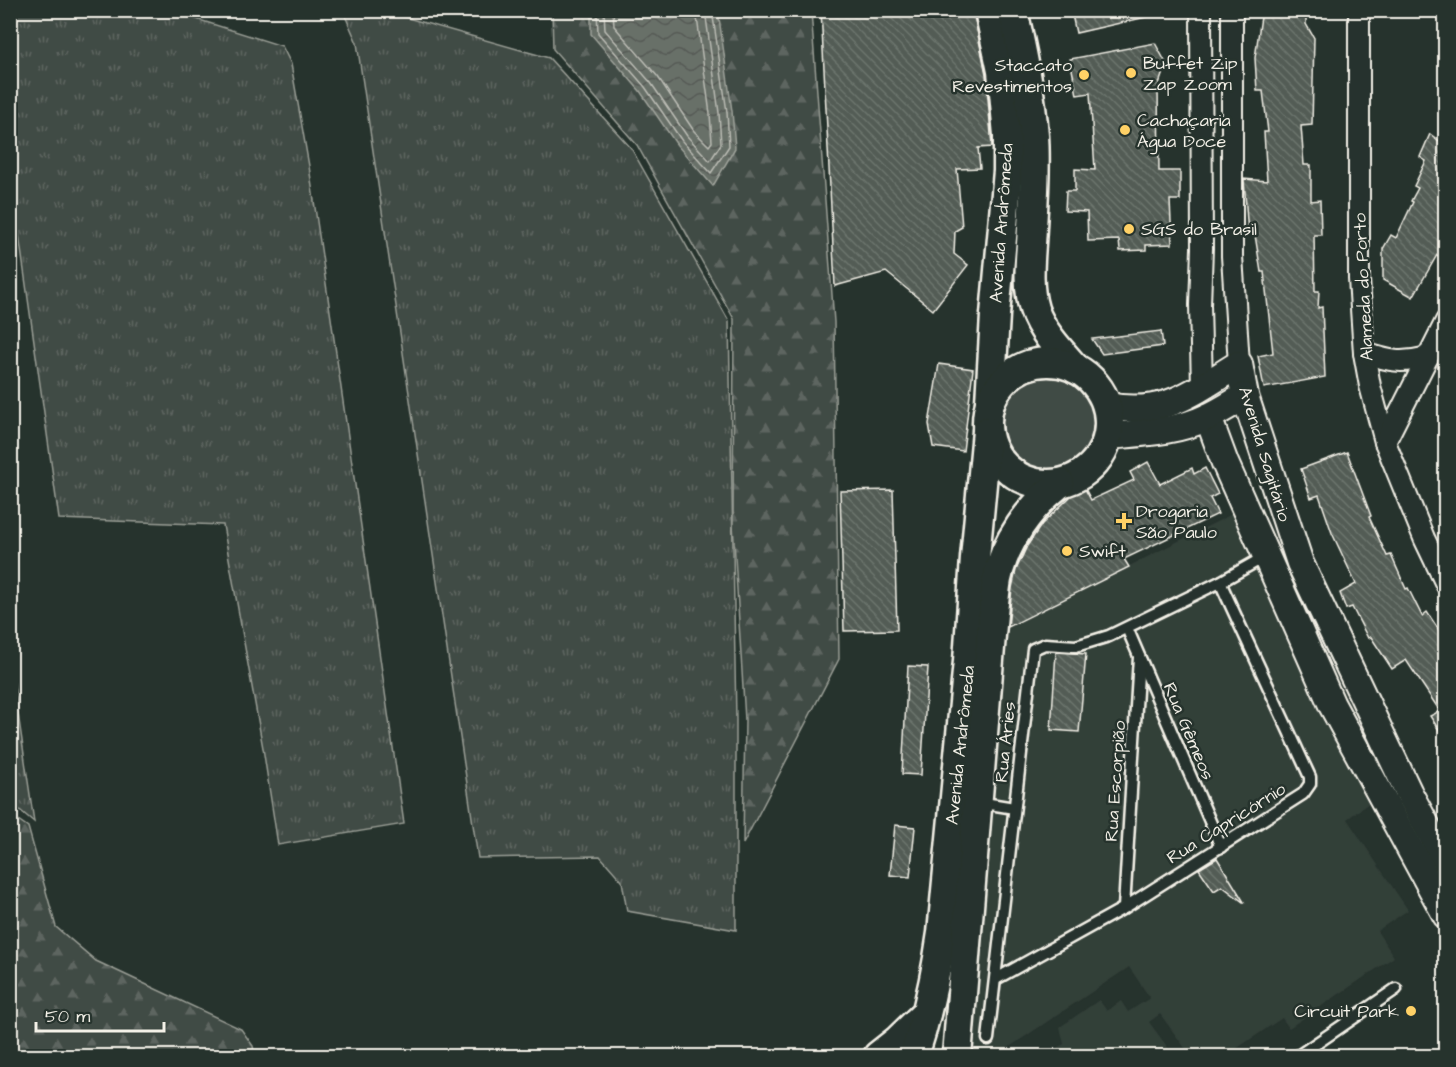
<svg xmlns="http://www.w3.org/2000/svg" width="1456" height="1067" viewBox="0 0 1456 1067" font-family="'Architects Daughter',sans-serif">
<defs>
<pattern id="grass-tufts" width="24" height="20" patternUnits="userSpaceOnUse" patternTransform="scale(1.5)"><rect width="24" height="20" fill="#414b45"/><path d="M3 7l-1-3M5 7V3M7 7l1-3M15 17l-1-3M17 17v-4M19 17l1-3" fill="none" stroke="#5d6560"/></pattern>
<pattern id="forest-firs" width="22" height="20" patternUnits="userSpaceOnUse" patternTransform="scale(1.5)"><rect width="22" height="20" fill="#414b45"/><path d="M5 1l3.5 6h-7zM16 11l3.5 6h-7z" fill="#5d6560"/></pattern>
<pattern id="water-waves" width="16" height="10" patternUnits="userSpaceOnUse" patternTransform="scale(1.5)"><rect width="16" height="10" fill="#676f68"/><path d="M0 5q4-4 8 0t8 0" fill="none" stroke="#565a55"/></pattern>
<pattern id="building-back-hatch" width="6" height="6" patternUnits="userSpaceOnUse" patternTransform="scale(1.5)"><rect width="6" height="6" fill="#525c55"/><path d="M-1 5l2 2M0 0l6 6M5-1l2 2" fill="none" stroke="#6c746d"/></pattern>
</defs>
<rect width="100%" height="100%" fill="#26332d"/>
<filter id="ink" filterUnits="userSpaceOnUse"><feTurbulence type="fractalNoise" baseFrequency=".0167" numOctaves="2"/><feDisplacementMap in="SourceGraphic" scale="12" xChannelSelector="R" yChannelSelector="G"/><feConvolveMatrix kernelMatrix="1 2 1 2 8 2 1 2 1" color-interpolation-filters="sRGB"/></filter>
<g filter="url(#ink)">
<path fill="#333f39" d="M1236,512l133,291 -22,16 61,91 -31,21 17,26 -105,71 -7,-10 -55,37 1,1h-37l-31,-42 -11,8 25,34 9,-6 5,6h-135l-2,-5 13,-7 -4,-17 39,-27 8,11 14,-10 7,11 22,-14 -21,-31 -133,89h-33l34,-423z"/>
<g fill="url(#grass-tufts)" stroke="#9a9e96" stroke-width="1.5">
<path d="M10,11h161l111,35 9,18 18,102 95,658 -126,21 -15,-97 -40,-223 -164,-6 -48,-341z"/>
<path d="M343,11h40l166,47 82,90 98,173 7,399v210l-109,-19 -5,-30 -22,-25 -122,2 -121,-815z"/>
<path d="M10,666h1l23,156 -19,-16 -4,1z"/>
</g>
<g fill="url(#forest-firs)" stroke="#9a9e96" stroke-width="1.5">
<path d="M552,11h259l23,311 5,337 -96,185 2,-124 -12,-196 1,-205 -97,-174 -84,-96z"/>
<path d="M11,815l17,12 28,100 40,34 145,68 12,17 2,10h-244z"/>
</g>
<circle fill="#414b45" stroke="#9a9e96" stroke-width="1.5" cx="1050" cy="423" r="53"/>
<path fill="url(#water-waves)" stroke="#9fa39b" stroke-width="1.5" d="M591,11h127l14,100 3,37 -22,38 -36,-41 -37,-54 -49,-57z"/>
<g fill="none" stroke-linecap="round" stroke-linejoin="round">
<g stroke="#bcbdb5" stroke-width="1.5">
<path d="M597,10l1,23 47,54 37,54 29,32 18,-27 -2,-34 -15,-102"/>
<path d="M604,10l1,20 46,53 36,53 23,25 11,-17 -2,-31 -14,-103"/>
<path d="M613,10l1,16 44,51 36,54 15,15 3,-4 -2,-28 -14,-104"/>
</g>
</g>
<g fill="url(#building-back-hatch)" stroke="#f4f1e8" stroke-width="1.5">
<path d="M821,10h152l13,64 6,73 -14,1 2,20 -23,1 5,58 -7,4 -1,23 14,11 -35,45 -47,-38 -51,14z"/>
<path d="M1071,10h80v6l-75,17z"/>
<path d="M1262,10h44v14l8,14 -2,87 -11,1 3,39h7v36l9,-1 1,35h-7l1,56h4l-1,17 4,-1 3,70 -61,11 -6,-32 15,-3 -9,-81h-3l-6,-37h-7l-4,-56 23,2 -3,-49h4l-5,-41h-6l-2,-33z"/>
<path d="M1155,43l11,20 -8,24 1,84h21v29h-10l2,44 -26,1v5l-26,1 -1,-11 -31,1 -1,-29 -22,-1 1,-20h9v-22l20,1 -5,-77 -13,2 -7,-36z"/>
<path d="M1430,134l16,12v99l-6,12 -3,-2 -24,42 -30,-17v-31l8,-14 5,3 17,-36 -2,-1 7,-13 -4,-2 12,-25 -6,-4z"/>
<path d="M1161,331l2,15 -61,8 -10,-15z"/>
<path d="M939,364l34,5 -10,82 -30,-4 -4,-23z"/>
<path d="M1347,452l24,64 -2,1 18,39 4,-1 15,34 2,-1 14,28 5,-4 16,24 -4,3 7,9v93l-16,-25 10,-5 -34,-51 -14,9 -21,-32 -3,1 -16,-31 -6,2 -6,-16 16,-9 -24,-51 -13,-38 -8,3 -10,-29z"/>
<path d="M1148,462l12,22 32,-16 2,6 11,-6 13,26 -8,4 8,16 -94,45 5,8 -121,60 4,-39 4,-18 11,-24 15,-22 29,-28 5,-9 7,-2 8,15 43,-20 -4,-8z"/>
<path d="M893,490l4,140 -53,1 -4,-140z"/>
<path d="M1056,652l30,2 -7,78 -28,-2z"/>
<path d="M908,666l20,1 -7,108 -19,-1z"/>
<path d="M895,825l20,2 -5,50 -20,-2z"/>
<path d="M1217,858l27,44h-1l-21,-16 -8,5 -15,-22z"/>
</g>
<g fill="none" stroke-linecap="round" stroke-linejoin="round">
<g stroke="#f4f1e8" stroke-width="15">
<g id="service">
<path d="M1127,628l94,219"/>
<path d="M978,802l36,6"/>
<path d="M1124,908l15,-251"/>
<path d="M996,979l128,-71 179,-114 7,-10v-7l-90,-195"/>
<path d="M988,1039l45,-390 12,-5 31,2 33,-10 111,-54 46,-26"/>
<path d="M1298,1056l98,-67"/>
</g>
</g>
<g stroke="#f4f1e8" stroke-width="24">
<g id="minor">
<path d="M1201,10l1,238 -2,57 2,81"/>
<path d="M1232,10v246l7,108"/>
<path d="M1359,10v269l5,74 6,33 15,56 39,96 22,46"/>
<path d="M1364,353c26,8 36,11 64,4"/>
<path d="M1385,442l61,-121"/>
</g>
</g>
<g stroke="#f4f1e8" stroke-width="30">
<g id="tertiary">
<path d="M1107,406c59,11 84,-13 132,-42l6,32 55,167 109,230 37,69"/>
<path d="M1208,417l17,46 107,242 114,210"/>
<path d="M1108,436c34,-3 69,-4 100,-19 13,-6 25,-14 37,-21"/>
</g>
</g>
<g stroke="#f4f1e8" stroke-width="33">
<g id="secondary">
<path d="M989,10l13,61 6,64v36l-13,144 -5,87"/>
<path d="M1013,10c9,41 18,84 21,126 2,30 0,61 -2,91 -1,26 -6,56 2,82 7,22 27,43 42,60"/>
<circle cx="1048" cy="423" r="61"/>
<path d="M878,1056l19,-15 29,-28"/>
<path d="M914,1056c13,-40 22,-81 28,-123l26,-272 7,-103 12,-127"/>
<path d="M957,1056l34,-421c2,-19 3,-38 6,-56 8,-38 33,-72 63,-96"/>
</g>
</g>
<use href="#service" stroke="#26332d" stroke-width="10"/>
<use href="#minor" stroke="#26332d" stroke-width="20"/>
<use href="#tertiary" stroke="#26332d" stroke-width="26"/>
<use href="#secondary" stroke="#26332d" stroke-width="28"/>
</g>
</g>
<g fill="#ffd166" stroke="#26332d" stroke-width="2">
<circle cx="1131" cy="73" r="6"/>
<circle cx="1084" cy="75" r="6"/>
<circle cx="1125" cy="130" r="6"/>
<circle cx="1129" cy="229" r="6"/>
<path d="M1121 512h6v6h6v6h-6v6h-6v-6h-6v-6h6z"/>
<circle cx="1067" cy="551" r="6"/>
<circle cx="1411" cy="1011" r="6"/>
</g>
<g text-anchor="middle" stroke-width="5" stroke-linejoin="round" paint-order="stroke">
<g font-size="18" fill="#f4f1e8" stroke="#26332d" text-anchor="start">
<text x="1143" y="69">Buffet Zip<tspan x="1143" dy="21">Zap Zoom</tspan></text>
<text x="1072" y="71" text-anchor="end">Staccato<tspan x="1072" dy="21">Revestimentos</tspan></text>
<text x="1137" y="126">Cachaçaria<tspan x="1137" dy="21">Água Doce</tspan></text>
<text x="1141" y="235">SGS do Brasil</text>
<text x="1136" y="517">Drogaria<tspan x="1136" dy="21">São Paulo</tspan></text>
<text x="1079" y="557">Swift</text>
<text x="1399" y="1017" text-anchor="end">Circuit Park</text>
</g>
<g font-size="18" fill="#f4f1e8" stroke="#26332d">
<text transform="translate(1001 223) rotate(-86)" y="6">Avenida Andrômeda</text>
<text transform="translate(1363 287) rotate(-93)" y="6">Alameda do Porto</text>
<text transform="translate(1265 454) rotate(73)" y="6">Avenida Sagitário</text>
<text transform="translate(1189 731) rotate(67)" y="6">Rua Gêmeos</text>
<text transform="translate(1005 742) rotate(-84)" y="6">Rua Áries</text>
<text transform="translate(960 745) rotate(-84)" y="6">Avenida Andrômeda</text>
<text transform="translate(1115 781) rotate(-86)" y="6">Rua Escorpião</text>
<text transform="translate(1226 823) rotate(-32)" y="6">Rua Capricórnio</text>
</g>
</g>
<rect width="1456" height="1067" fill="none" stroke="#26332d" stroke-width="36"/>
<rect x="18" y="18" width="1420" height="1031" fill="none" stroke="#f4f1e8" stroke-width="2" filter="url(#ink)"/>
<path d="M36 1022v9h128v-9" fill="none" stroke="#f4f1e8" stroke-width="3"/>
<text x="45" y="1022" font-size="18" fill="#f4f1e8" stroke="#26332d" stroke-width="4.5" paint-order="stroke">50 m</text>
</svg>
